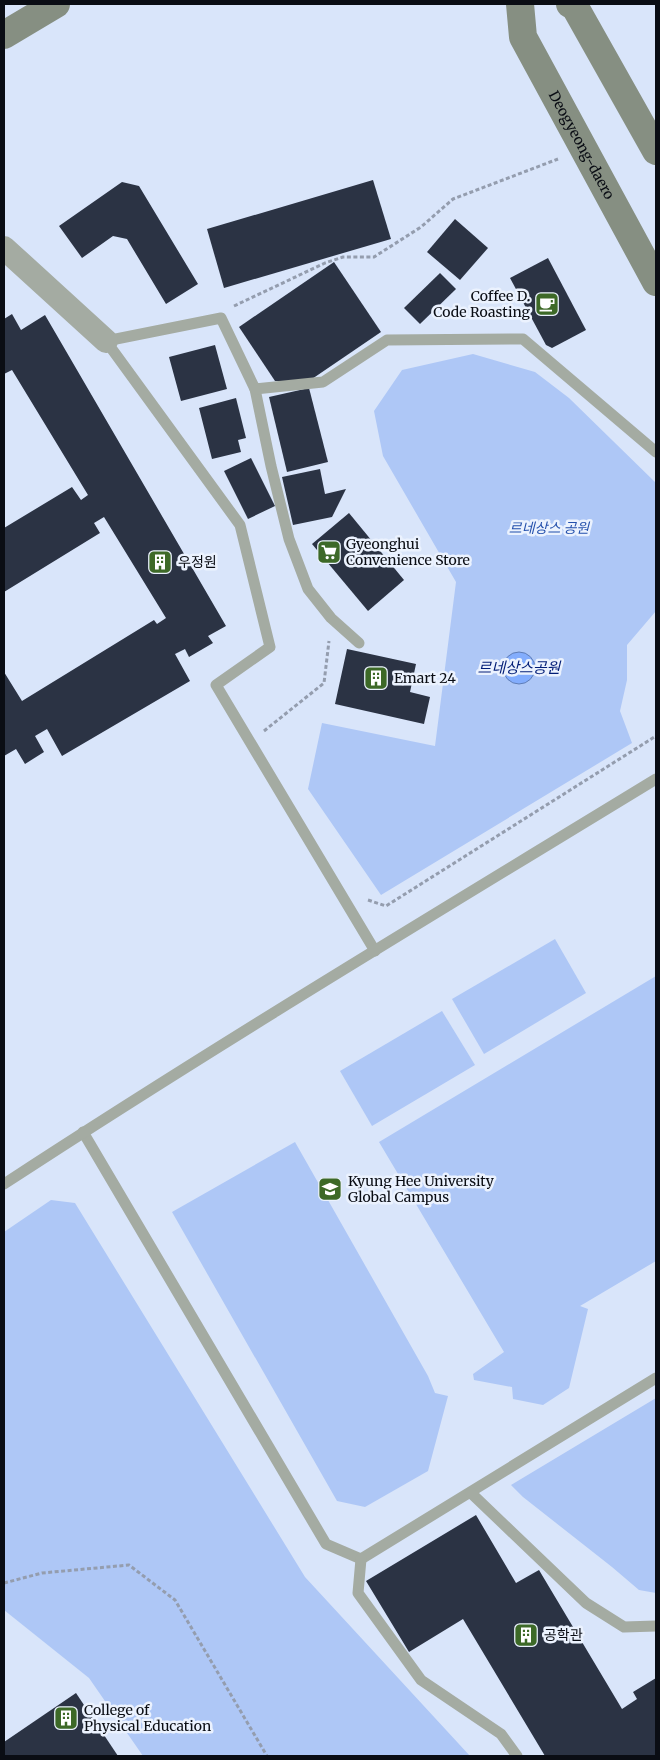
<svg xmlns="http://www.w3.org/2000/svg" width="660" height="1760" viewBox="0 0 660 1760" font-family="Merriweather,'Noto Sans KR',serif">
<rect width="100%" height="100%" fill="#d9e5fa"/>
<g fill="#aec7f6">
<path d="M473,354l62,18 34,26 87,85v128l-29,34v35l-7,31 12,32 -251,152 -73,-106 14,-66 113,23 21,-164 -73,-126 -9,-45 28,-41z"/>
<path d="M555,939l31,54 -102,61 -32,-55z"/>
<path d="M656,976v285l-76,45 8,3 -19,79 -26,17 -30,-6 -1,-12 -38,-7 -1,-6 31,-22 -125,-210z"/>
<path d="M442,1011l33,54 -103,61 -32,-55z"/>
<path d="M295,1142l133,234 7,17 13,3 -20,75 -63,36 -28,-6 -165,-289z"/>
<path d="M51,1200l24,3 230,374 165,179h-327l-54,-78 -85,-68v-378z"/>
<path d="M656,1398v195l-17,-3 -27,-23 -89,-70 -12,-12z"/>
</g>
<circle fill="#83adfd" stroke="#5f7db7" cx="519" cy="668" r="16"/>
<g fill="#2b3344">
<path d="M373,180l18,59 -167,49 -17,-59z"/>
<path d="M122,182l17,4 59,98 -32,20 -39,-65 -14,-3 -31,22 -23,-32z"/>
<path d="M455,219l33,29 -28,32 -33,-28z"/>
<path d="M548,258l38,72 -34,18 -6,-3 -36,-67z"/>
<path d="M334,262l47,70 -72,49h-34l-36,-54z"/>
<path d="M440,273l16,16 -36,35 -16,-16z"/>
<path d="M12,314l9,16 24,-15 181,311 -18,10 5,7 -24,14 -4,-8 -10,5 15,27 -128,75 -15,-27 -12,7 9,16 -19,12 -9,-15 -12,7v-84l18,29 132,-81 3,4 9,-6 -62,-101 -10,6 6,10 -96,59v-64l68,-41 9,13 7,-5 -76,-125 -8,4v-55z"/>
<path d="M215,345l12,44 -46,12 -12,-44z"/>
<path d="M309,388l19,74 -41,10 -18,-75z"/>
<path d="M236,398l10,40 -8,2 3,12 -29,7 -13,-51z"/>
<path d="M251,458l24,48 -27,13 -24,-48z"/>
<path d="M320,469l5,25 21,-5 -14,28 -39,8 -11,-48z"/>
<path d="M349,513l55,67 -36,31 -56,-67z"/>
<path d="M347,649l69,15 -6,28 20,5 -6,27 -89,-20z"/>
<path d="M476,1515l40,68 23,-13 83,139 15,-10 -4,-7 23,-14v78h-111l-82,-137 -54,33 -43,-71z"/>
<path d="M76,1693l42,63h-114v-14z"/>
</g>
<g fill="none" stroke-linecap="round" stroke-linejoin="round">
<g stroke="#949dae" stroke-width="3" stroke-dasharray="4 2.5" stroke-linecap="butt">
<path d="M234,306l91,-43 18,-6h31l47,-30 32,-28 105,-40"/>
<path d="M264,731l60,-48 5,-42"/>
<path d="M368,900l18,6 270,-170"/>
<path d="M4,1583l38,-10 87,-8 46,35 92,156"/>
</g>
<g stroke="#a4aba2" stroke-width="11">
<path d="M255,389l16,77 18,73 19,50 23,29 28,25"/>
<path d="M375,951l-159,-266 54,-38 -30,-122 -134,-184 115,-23 34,71 68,-7 64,-42 136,-1 133,113"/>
<path d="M83,1132l243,412 35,15 295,-181"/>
<path d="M4,1184c214,-140 434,-272 652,-405"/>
<path d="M471,1493l115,110 38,24 32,-1"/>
<path d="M361,1559l-3,34 63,87 80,54 16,22"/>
</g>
<path stroke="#a4aba2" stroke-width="24" d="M4,248l102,93"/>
<g stroke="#868f82" stroke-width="28">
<path id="s1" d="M520,4l3,33 133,245"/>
<path d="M570,4l5,3 81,144"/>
<path d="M4,35l52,-31"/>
</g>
</g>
<defs>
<g id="cafe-square" transform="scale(1.25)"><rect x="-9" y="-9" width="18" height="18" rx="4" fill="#3d6927" stroke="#ebf2fe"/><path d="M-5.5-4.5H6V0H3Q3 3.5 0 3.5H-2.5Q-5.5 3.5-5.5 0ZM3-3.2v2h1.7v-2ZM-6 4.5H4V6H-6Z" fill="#fff"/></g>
<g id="supermarket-square" transform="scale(1.25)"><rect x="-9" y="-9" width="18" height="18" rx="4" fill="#3d6927" stroke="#ebf2fe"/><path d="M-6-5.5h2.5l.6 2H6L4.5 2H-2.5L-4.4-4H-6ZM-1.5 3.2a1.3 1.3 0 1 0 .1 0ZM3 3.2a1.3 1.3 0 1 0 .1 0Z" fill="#fff"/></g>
<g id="building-square" transform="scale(1.25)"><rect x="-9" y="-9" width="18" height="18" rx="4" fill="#3d6927" stroke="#ebf2fe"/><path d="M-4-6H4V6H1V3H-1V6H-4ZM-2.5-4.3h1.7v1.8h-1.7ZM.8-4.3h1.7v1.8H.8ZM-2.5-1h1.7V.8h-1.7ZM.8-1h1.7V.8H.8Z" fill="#fff"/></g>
<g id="university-square" transform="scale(1.25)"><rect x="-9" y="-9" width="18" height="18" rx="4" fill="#3d6927" stroke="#ebf2fe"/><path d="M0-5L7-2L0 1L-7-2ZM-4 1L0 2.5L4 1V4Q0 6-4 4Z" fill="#fff"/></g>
</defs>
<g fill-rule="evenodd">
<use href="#cafe-square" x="547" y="304"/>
<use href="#supermarket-square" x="329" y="552"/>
<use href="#building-square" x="160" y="562"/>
<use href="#building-square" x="376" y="678"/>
<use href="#university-square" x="330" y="1189"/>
<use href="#building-square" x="526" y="1635"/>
<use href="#building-square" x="66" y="1718"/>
</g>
<g text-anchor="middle" stroke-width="5" stroke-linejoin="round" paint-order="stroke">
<g font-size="14" fill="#0a0d14" stroke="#ebf2fe">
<text dy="5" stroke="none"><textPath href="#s1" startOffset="156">Deogyeong-daero</textPath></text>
</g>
<g font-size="14" fill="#0a0d14" stroke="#ebf2fe" text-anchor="start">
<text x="530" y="301" text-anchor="end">Coffee D.<tspan x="530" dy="16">Code Roasting</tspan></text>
<text x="346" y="549">Gyeonghui<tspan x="346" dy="16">Convenience Store</tspan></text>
<text x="178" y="567">우정원</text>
<text x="394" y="683">Emart 24</text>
<text x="348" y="1186">Kyung Hee University<tspan x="348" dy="16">Global Campus</tspan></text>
<text x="544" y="1640">공학관</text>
<text x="84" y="1715">College of<tspan x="84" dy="16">Physical Education</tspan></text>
</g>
<g font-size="14" font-style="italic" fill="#2450ac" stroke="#ebf2fe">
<text x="549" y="533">르네상스 공원</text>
</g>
<g font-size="15" font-style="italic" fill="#001c76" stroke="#ebf2fe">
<text x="519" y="673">르네상스공원</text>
</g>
</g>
<rect width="660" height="1760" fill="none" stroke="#0a0d14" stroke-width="10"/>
</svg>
